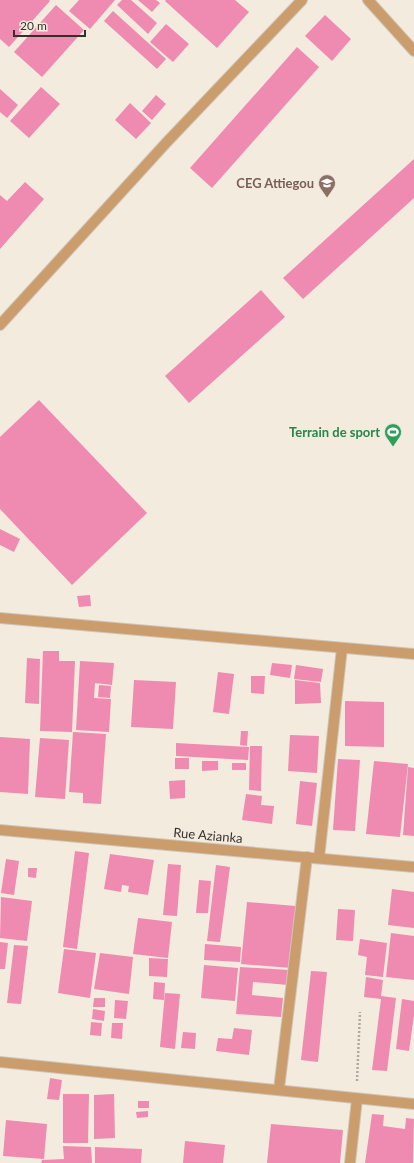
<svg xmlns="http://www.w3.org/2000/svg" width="414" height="1163" viewBox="0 0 414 1163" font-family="Lato,sans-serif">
<rect width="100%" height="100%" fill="#f4ebdf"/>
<g fill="#ef8ab1">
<path d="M0,0h49l1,1 -41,46 -9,-8z"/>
<path d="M79,0h36l-25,29 -21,-18z"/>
<path d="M122,0h9l26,23 -9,11 -31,-29z"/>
<path d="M138,0h18l4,3 -8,9z"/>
<path d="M166,0h69l14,12 -32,36 -52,-47z"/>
<path d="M56,5l28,25 -42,47 -28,-25z"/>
<path d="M113,11l53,48 -9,10 -53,-48z"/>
<path d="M325,15l26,24 -19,22 -27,-25z"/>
<path d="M166,24l23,20 -16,18 -23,-20z"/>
<path d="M297,47l22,20 -107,121 -22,-20z"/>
<path d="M41,87l19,17 -31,34 -19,-17z"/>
<path d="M0,89l18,16 -11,13 -7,-6z"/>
<path d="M156,95l10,9 -14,16 -10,-9z"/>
<path d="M130,103l21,20 -15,16 -21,-19z"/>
<path d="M414,159v39l-111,101 -20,-21z"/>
<path d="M25,182l19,17 -44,50v-54l7,6z"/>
<path d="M261,290l24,27 -96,86 -24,-27z"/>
<path d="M39,400l108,113 -75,72 -72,-76v-72z"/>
<path d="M0,529l20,10 -6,13 -14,-7z"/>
<path d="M90,595l1,11 -12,1 -2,-11z"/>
<path d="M43,651h16v10h16l-3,71 -32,-1z"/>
<path d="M27,658l13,1 -1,45 -14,-1z"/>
<path d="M80,661l34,2 -2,22 -17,-2 -1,15 17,1 -2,33 -33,-2z"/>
<path d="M272,663l20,2 -2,13 -20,-3z"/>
<path d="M296,665l27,4 -2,13 -27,-3z"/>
<path d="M218,672l16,2 -5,40 -16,-2z"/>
<path d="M251,676h14l-1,18 -13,-1z"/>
<path d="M134,680l42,2 -3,47 -42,-2z"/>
<path d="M295,680l25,3 1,20 -26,1z"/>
<path d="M99,685l12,1 -1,12 -12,-1z"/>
<path d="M345,701l39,1v45l-39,-1z"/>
<path d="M241,731h7l-1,15 -7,-1z"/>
<path d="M73,732l33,2 -5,70 -18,-1v-10l-14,-1z"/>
<path d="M290,735l29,1 -2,37 -29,-2z"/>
<path d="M0,737l30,2 -2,55 -28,-2z"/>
<path d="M40,738l29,2 -4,59 -30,-2z"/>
<path d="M176,743l73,4 -1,13 -72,-4z"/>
<path d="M250,746h12l-1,45 -12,-1z"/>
<rect x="175" y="758" width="14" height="11"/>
<path d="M338,759l22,1 -5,71 -22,-1z"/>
<path d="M202,761h16v9l-16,1z"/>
<path d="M374,761l34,3 -8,73 -34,-3z"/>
<rect x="232" y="763" width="14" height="7"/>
<path d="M408,767l6,1v68l-11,-1z"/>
<path d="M185,780v18l-15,1 -1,-18z"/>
<path d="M300,781l17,2 -5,43 -16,-2z"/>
<path d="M246,794l16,2 -1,9 13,1 -2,18 -30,-4z"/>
<path d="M75,851l14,2 -12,96 -14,-2z"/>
<path d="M110,854l44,6 -6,35 -20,-3 1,-6 -7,-1 -1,7 -17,-3z"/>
<path d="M6,859l13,2 -5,34 -13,-2z"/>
<path d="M168,864l13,1 -4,51 -14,-1z"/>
<path d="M216,865l14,2 -10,75 -13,-1z"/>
<path d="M28,868h9l-1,10 -8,-1z"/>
<path d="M199,880l12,1 -3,32h-12z"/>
<path d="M392,889l22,3v36l-26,-3z"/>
<path d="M1,897l31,4 -5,40 -27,-3z"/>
<path d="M247,902l49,4 -5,62 -50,-4z"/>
<path d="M338,909l17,1 -2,31 -17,-1z"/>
<path d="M138,918l34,4 -4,36 -35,-4z"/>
<path d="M391,933l23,3v44l-28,-3z"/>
<path d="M360,939l27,4 -4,34 -18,-2 2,-18 -9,-2z"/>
<path d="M0,942l8,1 -3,26h-5z"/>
<path d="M205,944l36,3 -1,15 -36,-2z"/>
<path d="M14,945l14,1 -7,58 -14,-1z"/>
<path d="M64,949l32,4 -6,45 -32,-5z"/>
<path d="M100,953l33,4 -4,37 -35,-5z"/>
<path d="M149,958l19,1 -1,18 -18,-1z"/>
<path d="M204,965l34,3 -3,33 -34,-3z"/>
<path d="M240,967l49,3 -1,15 -35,-3 -1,13 31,3 -2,19 -45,-3z"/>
<path d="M311,971l16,1 -9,90 -17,-2z"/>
<path d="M366,977l17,3 -2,16 15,2 -9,73 -15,-1 9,-71 -17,-2z"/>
<path d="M154,982l11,1 -1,17 -11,-1z"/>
<path d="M165,993l15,1 -5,55 -15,-2z"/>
<path d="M94,998h11v9h-12z"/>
<path d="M402,999l12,2v14l-5,36 -13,-2z"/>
<path d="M115,1000l13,1 -2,18 -12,-1z"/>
<path d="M93,1009l12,2 -1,10 -12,-2z"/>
<path d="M91,1022l11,1 -1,13 -11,-1z"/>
<path d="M112,1023h11l-1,16 -11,-1z"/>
<path d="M234,1028l18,2 -3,25 -33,-4 2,-13 14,1z"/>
<path d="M183,1032l13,1 -1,16 -14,-1z"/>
<path d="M50,1078l12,2 -3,20 -12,-1z"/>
<path d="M63,1094h26l-1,49h-25z"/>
<path d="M114,1094l1,44 -21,1v-44z"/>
<rect x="138" y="1101" width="11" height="7"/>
<path d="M148,1111v6l-11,1 -1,-6z"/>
<path d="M372,1114l12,1 -1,11 22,3 1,-11 8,1 -1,44h-48z"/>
<path d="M6,1120l41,4 -3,35 -41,-3z"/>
<path d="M271,1124l72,6 -3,33h-73z"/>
<path d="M185,1141l40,4 -2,18h-40z"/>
<path d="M63,1146l28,1 1,16h-51l1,-3 22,-1z"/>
<path d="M95,1147l47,2 -1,14h-46z"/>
</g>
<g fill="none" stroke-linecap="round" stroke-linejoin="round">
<g stroke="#cec6bb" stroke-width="12">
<g id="service">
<path d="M319,858l23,-210"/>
<path d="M279,1089l28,-232"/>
</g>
</g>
<g stroke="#cec6bb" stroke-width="12">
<g id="minor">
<path d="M368,0l46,51"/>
<path d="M0,325l166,-182 136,-143"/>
<path d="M0,618l414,36"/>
<path d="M0,830l414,37"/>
<path d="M0,1062l414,42"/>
<path d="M350,1163l7,-64"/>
</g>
</g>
<path stroke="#b0a9a0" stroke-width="2.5" stroke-dasharray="2 2" stroke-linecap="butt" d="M357,1081l3,-69"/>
<use href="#service" stroke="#cb9d6c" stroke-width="10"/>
<use href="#minor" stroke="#cb9d6c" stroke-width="10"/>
</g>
<defs>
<g id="school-pin" transform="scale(0.9)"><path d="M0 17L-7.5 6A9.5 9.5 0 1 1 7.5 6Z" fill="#8d6e63" stroke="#f4ebdf"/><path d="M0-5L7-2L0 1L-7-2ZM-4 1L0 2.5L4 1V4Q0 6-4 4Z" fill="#fff"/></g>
<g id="stadium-pin" transform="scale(0.9)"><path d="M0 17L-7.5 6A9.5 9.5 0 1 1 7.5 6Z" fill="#2e9e5b" stroke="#f4ebdf"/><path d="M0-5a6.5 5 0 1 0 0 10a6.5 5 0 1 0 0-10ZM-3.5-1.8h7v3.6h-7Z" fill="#fff"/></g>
</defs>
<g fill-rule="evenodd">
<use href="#school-pin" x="327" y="183"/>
<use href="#stadium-pin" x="393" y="432"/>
</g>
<g text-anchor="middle" stroke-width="3" stroke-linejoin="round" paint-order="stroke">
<g font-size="13" font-weight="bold" fill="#785e54" stroke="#f4ebdf" text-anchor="end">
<text x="314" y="188">CEG Attiegou</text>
</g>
<g font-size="13" font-weight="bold" fill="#27864d" stroke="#f4ebdf" text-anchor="end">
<text x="380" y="437">Terrain de sport</text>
</g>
<g font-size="13" fill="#34312c" stroke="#f4ebdf">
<text transform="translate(208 835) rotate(5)" y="5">Rue Azianka</text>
</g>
</g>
<path d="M14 30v6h71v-6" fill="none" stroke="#34312c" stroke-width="2"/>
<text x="20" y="30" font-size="12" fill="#34312c" stroke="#f4ebdf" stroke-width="3" paint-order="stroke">20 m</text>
</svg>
